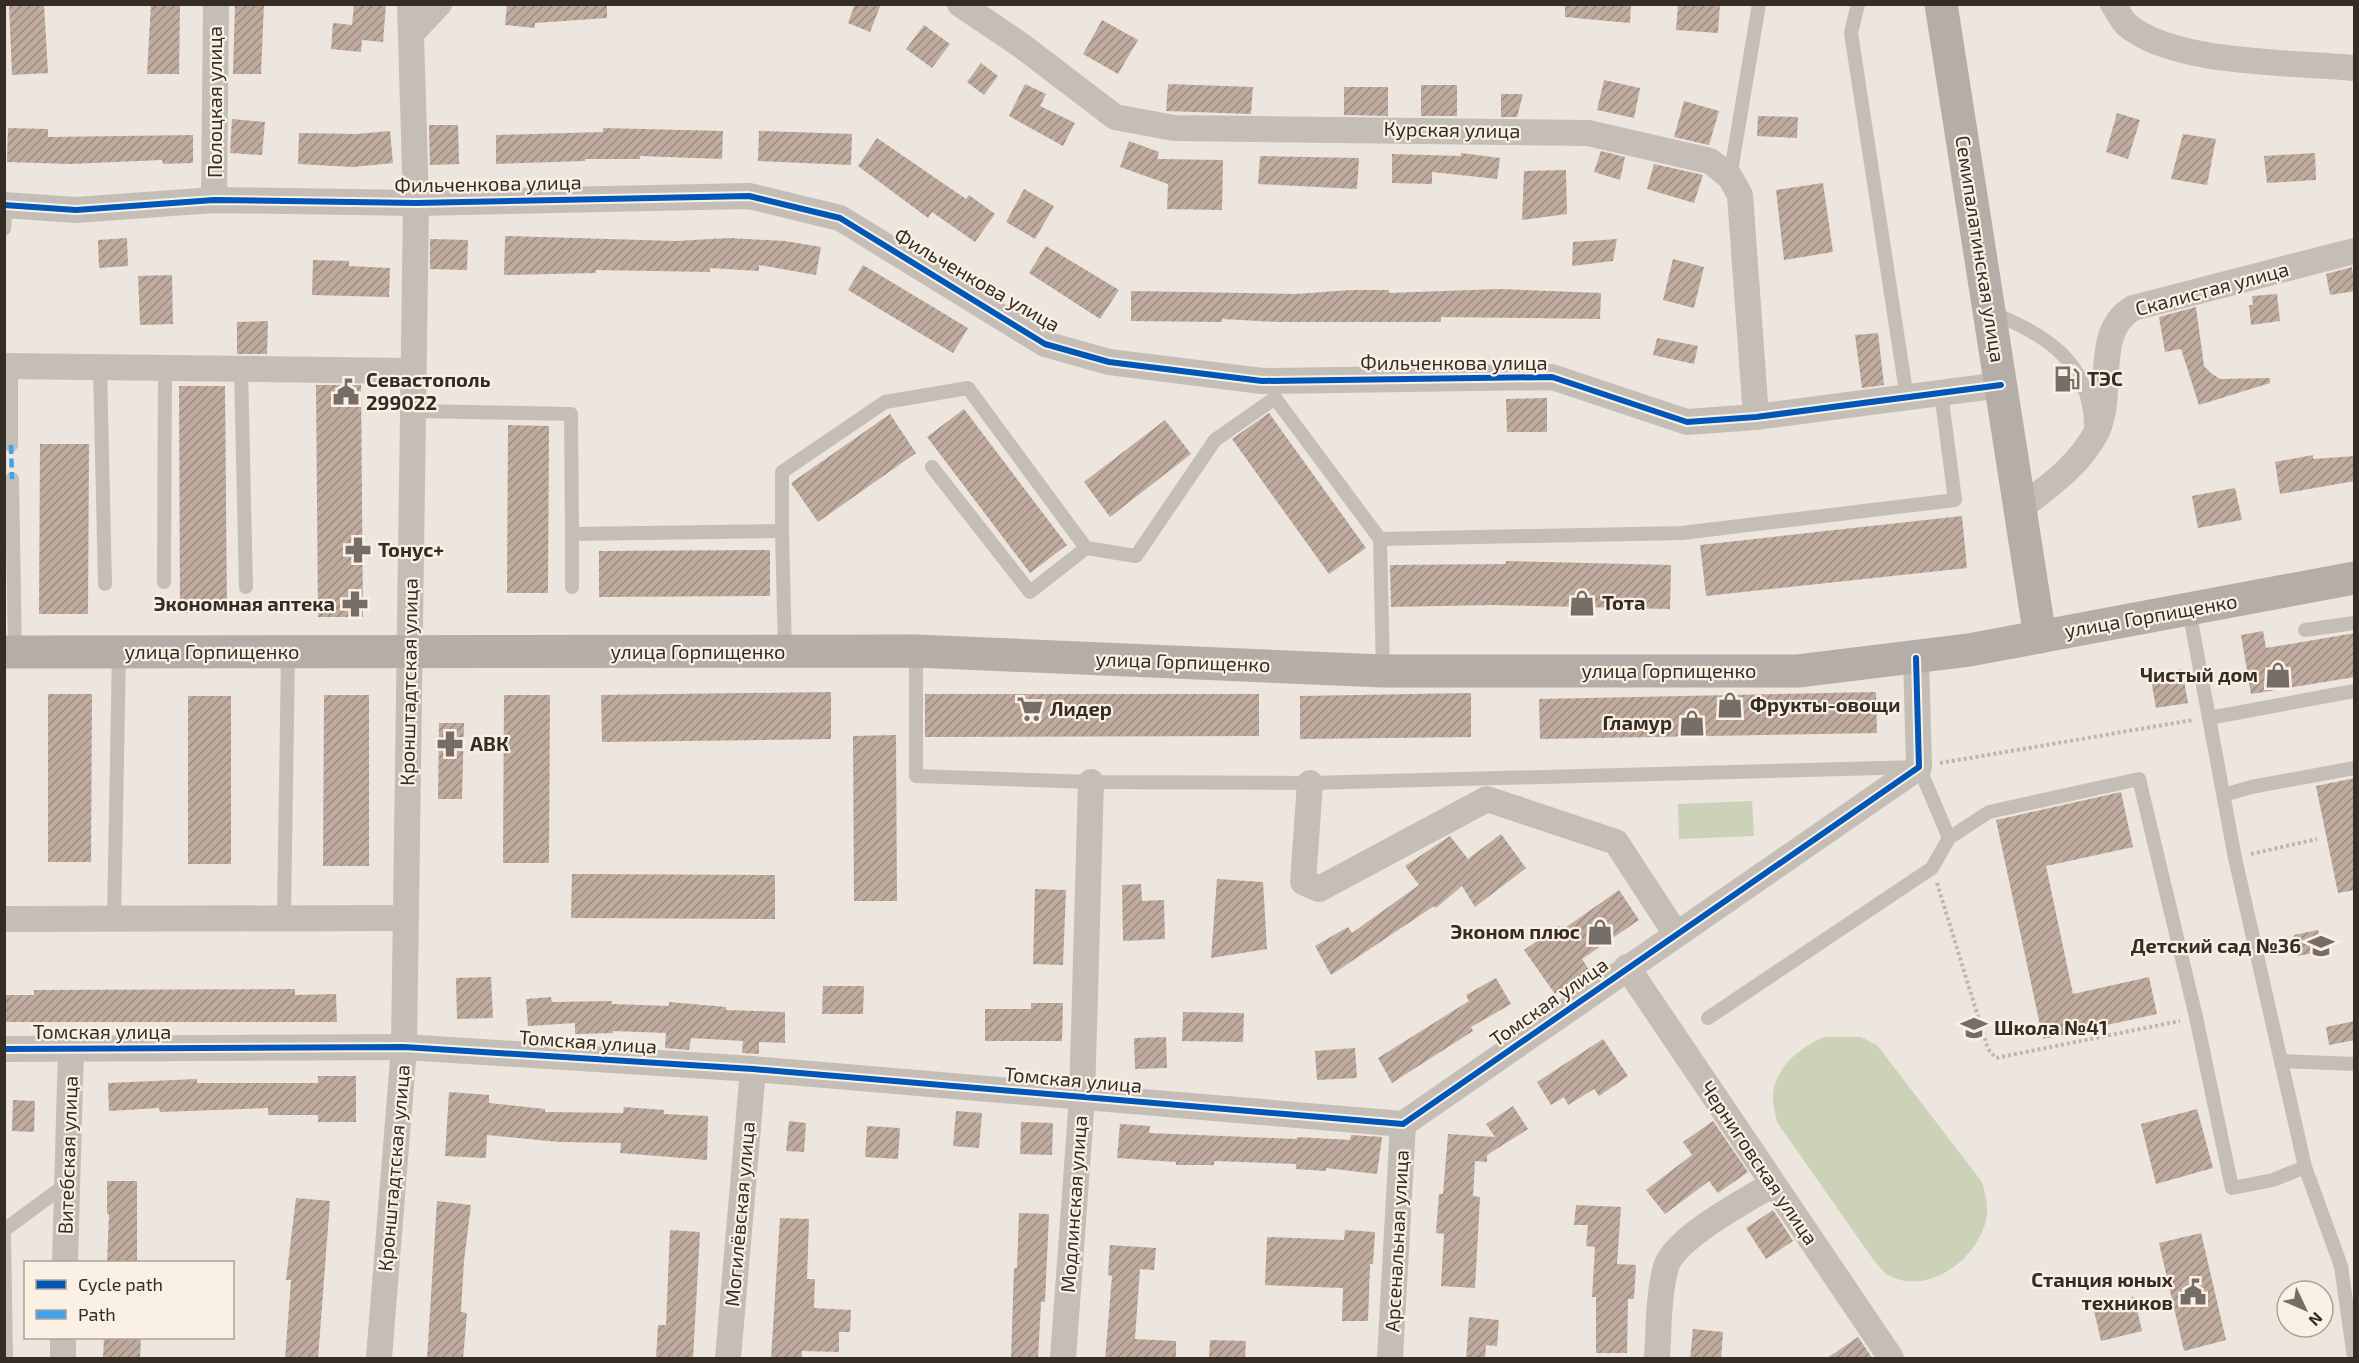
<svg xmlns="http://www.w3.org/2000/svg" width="2359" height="1363" viewBox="0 0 2359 1363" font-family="'Exo 2',sans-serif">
<defs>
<pattern id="building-hatch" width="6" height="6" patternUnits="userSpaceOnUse" patternTransform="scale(1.5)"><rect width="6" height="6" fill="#c0ab9f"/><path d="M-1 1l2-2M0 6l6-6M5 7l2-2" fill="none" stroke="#9d8b81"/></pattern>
</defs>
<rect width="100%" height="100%" fill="#ece6de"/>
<g fill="#ccd2b8">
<path d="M1752,801l2,35 -75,3 -1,-35z"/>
<path d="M1825,1037h36l16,8 105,137c4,15 8,30 2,45 -12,36 -59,69 -96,48 -6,-4 -11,-12 -16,-17l-95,-136c-1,-7 -4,-16 -4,-23 -1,-30 28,-53 52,-62z"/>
</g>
<g fill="url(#building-hatch)">
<path d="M9,4h35l4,69 -36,2z"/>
<path d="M151,4h29l-1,70h-32z"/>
<path d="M235,4h29l-3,70h-28z"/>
<path d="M354,4h32l-3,38 -21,-2 -1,12 -30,-3 2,-26 19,2z"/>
<path d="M507,4h100v14l-72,5v5l-30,-3z"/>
<path d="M855,4h26l-11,28 -22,-9z"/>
<path d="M1565,4h66l-1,19 -65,-6z"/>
<path d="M1678,4h42l-2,29 -42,-3z"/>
<path d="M1102,20l36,20 -20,34 -35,-20z"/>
<path d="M924,25l26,19 -18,24 -26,-19z"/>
<path d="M981,63l17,13 -14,19 -17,-13z"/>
<path d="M1604,80l36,8 -6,30 -37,-8z"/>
<path d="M1025,84l21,10 -6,12 35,17 -12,23 -54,-30z"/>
<path d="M1168,84l85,3 -2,27 -85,-3z"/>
<rect x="1421" y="85" width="36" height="31"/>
<path d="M1344,87h44v29l-44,-1z"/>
<path d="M1501,94h22l-6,23h-16z"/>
<path d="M1684,101l35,10 -10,34 -35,-8z"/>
<path d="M2117,113l23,7 -12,39 -22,-7z"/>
<path d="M1758,116l40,1 -1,21 -40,-2z"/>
<path d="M232,119l33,3 -3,33 -32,-2z"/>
<path d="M429,125h29l1,39 -29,1z"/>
<path d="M8,128l40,1v8l145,-2v28l-30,1 -1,-4 -92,4 -63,-2z"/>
<path d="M603,128l120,3 -1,28 -82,-3v3h-55v2l-89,3v-29l107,-3z"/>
<path d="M390,131l3,32 -40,4 -55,-3 1,-31 57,1z"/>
<path d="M759,131l93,3 -1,31 -93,-4z"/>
<path d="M2183,134l33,5 -9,46 -36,-6z"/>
<path d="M877,138l89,61 3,-4 26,19 -20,28 -43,-30 -4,6 -70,-52z"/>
<path d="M1129,141l30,11 -2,7 66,1 -1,50 -55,-1 1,-25 -48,-17z"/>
<path d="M1601,151l24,6 -5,23 -26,-8z"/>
<path d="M1461,153l39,5 -3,21 -65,-7v12l-40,-1v-29l69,2z"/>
<path d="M2315,153l1,27 -49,3 -3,-27z"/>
<path d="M1260,156l99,2 -2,31 -99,-5z"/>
<path d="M1654,164l49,11 -9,28 -47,-14z"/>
<path d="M1566,170l1,44 -45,6 2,-49z"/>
<path d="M1823,183l10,69 -49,8 -8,-70z"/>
<path d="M1024,189l30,17 -19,33 -29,-17z"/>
<path d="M505,236l171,5 53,-3 56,3 36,6 -5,28 -57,-10v6l-49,-3v4l-114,-2v3l-92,2z"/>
<path d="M127,238l1,28 -29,2 -1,-28z"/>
<path d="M430,239l38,1 -1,30 -37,-1z"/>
<path d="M1617,239l-4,22 -41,5 1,-24z"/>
<path d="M1046,246l73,44 -19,29 -71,-46z"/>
<path d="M1673,259l31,8 -10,41 -31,-8z"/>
<path d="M313,260l36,1v5l41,2 -1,29 -77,-2z"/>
<path d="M863,265l105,63 -15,25 -105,-63z"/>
<path d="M2352,267l3,24 -25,4 -4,-21z"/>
<path d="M172,275l1,49 -33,1 -2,-49z"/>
<path d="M1500,289l101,4 -1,26 -159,-2v5h-163l-56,-3v3l-91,-1v-30l165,3 55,-4h38v3z"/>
<path d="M2277,294l3,27 -29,4 -2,-20h4l-1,-9z"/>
<path d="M2196,307l8,59 7,7 9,6 50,-1v5l-71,22 -18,-56 -16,3 -6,-35z"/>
<path d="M268,321l-1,33h-30v-32z"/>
<path d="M1878,333l6,52 -22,3 -7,-53z"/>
<path d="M1657,338l41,8 -4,18 -41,-9z"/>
<path d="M316,385h45l2,232h-45z"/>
<path d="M179,386h46l2,226 -47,1z"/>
<path d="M1547,398v34h-40l-1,-33z"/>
<path d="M964,409l103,136 -37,28 -103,-136z"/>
<path d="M1269,413l97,135 -37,26 -97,-135z"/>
<path d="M890,414l26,39 -98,69 -27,-39z"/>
<path d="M1165,420l26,34 -81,63 -26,-35z"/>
<path d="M508,425l41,1 -1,167h-41z"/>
<path d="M40,444h49l-1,170h-49z"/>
<path d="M2313,455v4l42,-3v25l-75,13 -5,-32z"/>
<path d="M2235,488l7,32 -44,8 -6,-32z"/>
<path d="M1962,516l5,52 -261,28 -6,-51z"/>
<path d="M770,550v46l-171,1v-46z"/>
<path d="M1506,561l165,4 -1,44 -179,-4 -100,2 -1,-42 116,-1z"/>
<path d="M2263,631l3,17 89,-15v44l-104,17 -10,-59z"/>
<path d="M2182,669l6,34 -32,5 -6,-34z"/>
<path d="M831,692v47l-229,3 -1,-47z"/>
<path d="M1876,692l1,41 -337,6 -1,-40z"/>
<path d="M1471,693v44l-171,2v-43z"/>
<path d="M48,694h44l-1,168h-43z"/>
<path d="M925,694h334v42l-334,1z"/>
<path d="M324,695h45v171h-46z"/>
<path d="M504,695h46l-1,168h-46z"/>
<rect x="188" y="696" width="43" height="168"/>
<path d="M439,723h25l-2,76h-24z"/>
<path d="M896,735l1,166h-43l-1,-165z"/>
<path d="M2355,778v112l-17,3 -22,-107z"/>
<path d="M2121,792l12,55 -87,19 27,128 76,-17 8,37 -114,25 -47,-219z"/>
<path d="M1501,834l25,34 -51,39 -13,-21 -26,22 -2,-2 -103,69 -16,-29 33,-19 4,6 67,-48 -14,-19 45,-30 18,23z"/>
<path d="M572,874l203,1v44l-204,-1z"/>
<path d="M1217,879l46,3 4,67 -56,9z"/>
<path d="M1141,884l1,17 22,-1 1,39 -42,2 -1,-56z"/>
<path d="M1035,889l31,1 -3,75 -30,-1z"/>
<path d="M1619,890l20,30 -57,39 7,11 -34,24 -31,-44 35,-24 3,4z"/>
<path d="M2318,930l4,21 -24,5 -4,-21z"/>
<path d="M491,977l2,41 -36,1 -1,-41z"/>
<path d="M1496,978l15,26 -40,23 2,4 -81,52 -14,-25 91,-57 -3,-6z"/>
<path d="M823,986h41l-1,28h-41z"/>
<path d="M295,989v6l41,-1 1,28h-333v-27h30v-5z"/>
<path d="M551,997l1,5 60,-1v3l57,2v-4l57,5v3l59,2v31l-26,-1v12l-17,-1 1,-12 -52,-3 -2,12 -24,-2 1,-15 -53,-2v2l-38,1v-11l-47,3 -2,-27z"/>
<path d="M1031,1003h32l-1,38h-77v-32h46z"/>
<path d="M1183,1012l61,1 -1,29 -61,-1z"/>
<path d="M2355,1021v19l-26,5 -3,-18z"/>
<path d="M1166,1037l1,31 -32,1 -1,-31z"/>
<path d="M1603,1039l25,37 -29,20 -5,-7 -26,16 -4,-8 -13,8 -14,-23z"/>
<path d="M1355,1048l2,30 -40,2 -2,-29z"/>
<path d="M318,1076h38v46h-38v-7h-50v-7l-108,4 -1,-4 -50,3 -1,-28 89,-4v4h121z"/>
<path d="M449,1092l40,3v8l56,6v3l78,1 1,-6 40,3v4l44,2 -1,44 -87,-7 1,-10 -62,-1 -72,-7 -1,23 -41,-2z"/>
<path d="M13,1100l22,1 -1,31 -22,-1z"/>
<path d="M1513,1106l15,23 -41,26v7l-12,-1 -2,35 7,1 -5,91 -34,-2 3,-52 -8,-1 3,-39h4l5,-60 47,3 -9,-13z"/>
<path d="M2197,1109l16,59 -57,16 -15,-60z"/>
<path d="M956,1111l26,2 -3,35 -26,-2z"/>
<path d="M789,1121l17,2 -2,29 -18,-1z"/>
<path d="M1713,1121l35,51 -30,21 -9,-12 -44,33 -19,-24 46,-35 -9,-13z"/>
<path d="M1021,1122l32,1 -1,32 -32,-1z"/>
<path d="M1120,1124l30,2 -1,7 148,6v-2l53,3 1,-5 31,2 -5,37 -51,-6v3l-30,-2v-5l-82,-3v4h-38v-3l-59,-4z"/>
<path d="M867,1126l33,2 -2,31 -33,-2z"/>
<path d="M107,1181h30v82h-30l2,-49h-2z"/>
<path d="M296,1198l34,3 -12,158h-33l6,-79h-5z"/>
<path d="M437,1201l34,4 -7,56 -3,51 6,1 -4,46h-36z"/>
<path d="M1576,1205l45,2 -4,57 19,1 -2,34h-6l-1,54h-31v-56h-4l3,-50 -9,-1 2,-21h-14z"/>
<path d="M1773,1210l20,31 -27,18 -20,-31z"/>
<path d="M1019,1213l30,1 -4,88h-4l-3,57h-27l3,-91h3z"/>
<path d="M780,1218l29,1 -2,60h8l-1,29 37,2 -1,22h-11v20l-37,-1v8h-31z"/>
<path d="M670,1230l30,2 -7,127h-37l2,-34h8z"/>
<path d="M1345,1230l30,2 -2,32h-3l-2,57h-26l1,-33 -78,-3 2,-48 77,3z"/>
<path d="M2201,1233l25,107 -42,11 -25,-108z"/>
<path d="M1110,1245l46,3 -2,22 -14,-1 -5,70 41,2v18h-71l7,-83 -4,-1z"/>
<path d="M2134,1297l8,34 -41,10 -8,-35z"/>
<path d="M1469,1317l30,3 -2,26 -11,-1 -1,14h-19z"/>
<path d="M1693,1329l30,3 -2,27h-31z"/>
<path d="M1858,1337l15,22h-47z"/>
<path d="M104,1338h37l-1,21h-37z"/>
<path d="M1210,1340l36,1 -1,18h-36z"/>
</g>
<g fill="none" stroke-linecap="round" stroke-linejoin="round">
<g stroke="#bdb7b0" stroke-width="4" stroke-dasharray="3 3" stroke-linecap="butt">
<path d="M1940,763l253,-43"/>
<path d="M2251,854l66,-15"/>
<path d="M1937,883l51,166 8,9 184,-37"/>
</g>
<g stroke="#c5beb7" stroke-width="14">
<path d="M1858,4l-7,29 56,365"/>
<path d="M1730,177l29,-173"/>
<path d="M4,229l2,-24"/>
<path d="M1990,312c55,22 102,50 101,117"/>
<path d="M100,367l5,217"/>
<path d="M241,369l5,218"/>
<path d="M411,411l160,3 1,120"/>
<path d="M11,445v-79"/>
<path d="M932,467l98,125 56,-44"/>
<path d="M12,479l3,173"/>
<path d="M782,531l3,121"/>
<path d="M164,582l1,-214"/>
<path d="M572,587v-53l210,-3v-59l103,-70 83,-14 118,160 50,8 79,-116 60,-42 105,141"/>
<path d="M2189,610l46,248 70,309 36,99 13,92"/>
<path d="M2305,630l49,-7"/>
<path d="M916,651v125l175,6 219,1 609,-16 30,71 -17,30 -224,150"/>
<path d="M1383,671l-3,-132 302,-6 273,-33 -14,-107"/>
<path d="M2209,718l145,-27"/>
<path d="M2224,795l27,-8 103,-19"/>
<path d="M1949,838l40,-26 150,-33 57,238 36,171 41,-8 32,-13"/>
<path d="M284,918l4,-266"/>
<path d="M114,919l5,-267"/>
<path d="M2281,1061l73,3"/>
<path d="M4,1230l64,-47"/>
<path d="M4,1235l2,123"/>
</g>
<g stroke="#c5beb7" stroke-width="26">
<path d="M960,4l62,42 93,71 59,11 414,5 122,28 20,16 10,18 16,222"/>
<path d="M2113,4c4,6 8,15 13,20 46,41 167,38 228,44"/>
<path d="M411,34l28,-30"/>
<path d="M214,200l2,-196"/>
<path d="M4,205l72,5 138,-10 202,3 333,-7 91,22 205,126 64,18 153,19 290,-4 135,45 69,-5 245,-32"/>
<path d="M4,366l408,5"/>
<path d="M2019,509c28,-21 62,-45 78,-78 18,-38 -5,-99 36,-123l221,-57"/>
<path d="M1310,783l-7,99 16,7 168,-90 129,43 60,92"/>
<path d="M4,919l402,-1"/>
<path d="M1627,967l264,391"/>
<path d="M4,1049l400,-2 349,22 650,55 516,-357 -3,-109"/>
<path d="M65,1262l6,-214"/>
<path d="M63,1358v-20"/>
<path d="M379,1358l25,-311 12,-844 -6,-199"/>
<path d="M728,1358l25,-289"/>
<path d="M1063,1358l19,-260 9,-316"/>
<path d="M1390,1358l13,-234"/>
<path d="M1657,1358c2,-29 1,-62 9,-91 8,-29 81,-67 107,-83"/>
</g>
<g stroke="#b5aea8" stroke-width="33">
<path d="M1941,4l99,633"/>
<path d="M4,652l912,-1 467,20h415l171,-21 385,-72"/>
</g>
<path stroke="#3ea3eb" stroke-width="4.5" stroke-dasharray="9 4.5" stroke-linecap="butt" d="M11,445l1,34"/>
<g stroke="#faf1e4" stroke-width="10">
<g id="cycleway">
<path d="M4,205l72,5 138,-10 202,3 333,-7 91,22 205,126 64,18 153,19 290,-4 135,45 69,-5 245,-32"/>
<path d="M4,1049l400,-2 349,22 650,55 516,-357 -3,-109"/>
</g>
</g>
<use href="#cycleway" stroke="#0057b8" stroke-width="6"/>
</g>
<defs>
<g id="fuel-bare" transform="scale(2.07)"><path d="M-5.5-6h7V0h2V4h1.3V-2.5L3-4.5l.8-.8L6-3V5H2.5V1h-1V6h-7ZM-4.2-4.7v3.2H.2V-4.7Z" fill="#756d66" stroke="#faf1e4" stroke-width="2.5" paint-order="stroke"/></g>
<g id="civic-bare" transform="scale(2.07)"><path d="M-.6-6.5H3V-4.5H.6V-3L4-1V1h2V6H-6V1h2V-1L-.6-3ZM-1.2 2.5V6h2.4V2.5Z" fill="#756d66" stroke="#faf1e4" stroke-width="2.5" paint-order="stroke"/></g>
<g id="pharmacy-bare" transform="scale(2.07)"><path d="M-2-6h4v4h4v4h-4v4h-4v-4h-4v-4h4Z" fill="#756d66" stroke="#faf1e4" stroke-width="2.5" paint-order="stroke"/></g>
<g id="shop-bare" transform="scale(2.07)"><path d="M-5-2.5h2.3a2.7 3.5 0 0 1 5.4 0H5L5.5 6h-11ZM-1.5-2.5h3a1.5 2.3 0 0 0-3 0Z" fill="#756d66" stroke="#faf1e4" stroke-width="2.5" paint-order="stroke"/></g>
<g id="supermarket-bare" transform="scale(2.07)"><path d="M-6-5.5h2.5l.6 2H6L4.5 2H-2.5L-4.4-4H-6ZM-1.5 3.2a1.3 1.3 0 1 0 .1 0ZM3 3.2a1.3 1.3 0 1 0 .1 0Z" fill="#756d66" stroke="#faf1e4" stroke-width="2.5" paint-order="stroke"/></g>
<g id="school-bare" transform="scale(2.07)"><path d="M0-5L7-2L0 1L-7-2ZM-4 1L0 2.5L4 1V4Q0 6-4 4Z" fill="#756d66" stroke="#faf1e4" stroke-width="2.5" paint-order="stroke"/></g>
</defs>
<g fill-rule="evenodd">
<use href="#fuel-bare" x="2067" y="379"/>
<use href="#civic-bare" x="346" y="392"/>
<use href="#pharmacy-bare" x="358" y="550"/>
<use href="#shop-bare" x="1582" y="603"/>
<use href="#pharmacy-bare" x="355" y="604"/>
<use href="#shop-bare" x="2278" y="675"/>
<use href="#shop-bare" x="1730" y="705"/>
<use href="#supermarket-bare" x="1030" y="709"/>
<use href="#shop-bare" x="1692" y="723"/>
<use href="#pharmacy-bare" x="450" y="744"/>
<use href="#shop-bare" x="1600" y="932"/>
<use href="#school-bare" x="2321" y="946"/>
<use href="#school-bare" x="1974" y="1028"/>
<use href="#civic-bare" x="2193" y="1292"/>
</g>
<g text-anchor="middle" stroke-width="4.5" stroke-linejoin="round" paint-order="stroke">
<g font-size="20" fill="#352c26" stroke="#faf1e4">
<text transform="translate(215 102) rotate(-90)" y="7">Полоцкая улица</text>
<text transform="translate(1452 130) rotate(1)" y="7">Курская улица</text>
<text transform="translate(488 184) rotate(-1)" y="7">Фильченкова улица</text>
<text transform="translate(1980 249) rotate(81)" y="7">Семипалатинская улица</text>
<text transform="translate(977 280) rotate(30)" y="7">Фильченкова улица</text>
<text transform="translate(2212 289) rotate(-15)" y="7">Скалистая улица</text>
<text x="1454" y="370">Фильченкова улица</text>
<text transform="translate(2151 616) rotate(-10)" y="7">улица Горпищенко</text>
<text x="212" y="659">улица Горпищенко</text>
<text x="698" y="659">улица Горпищенко</text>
<text transform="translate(1183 662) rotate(2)" y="7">улица Горпищенко</text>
<text x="1669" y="678">улица Горпищенко</text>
<text transform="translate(409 682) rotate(-89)" y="7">Кронштадтская улица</text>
<text transform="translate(1549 1002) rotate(-35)" y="7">Томская улица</text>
<text x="102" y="1039">Томская улица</text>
<text transform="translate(588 1042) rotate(4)" y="7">Томская улица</text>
<text transform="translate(1073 1080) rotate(5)" y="7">Томская улица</text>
<text transform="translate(68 1155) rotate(-88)" y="7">Витебская улица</text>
<text transform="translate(1759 1163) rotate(56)" y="7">Черниговская улица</text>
<text transform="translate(394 1168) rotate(-85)" y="7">Кронштадтская улица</text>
<text transform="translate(1074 1204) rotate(-86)" y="7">Модлинская улица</text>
<text transform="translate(740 1214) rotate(-85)" y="7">Могилёвская улица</text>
<text transform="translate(1397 1241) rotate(-87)" y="7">Арсенальная улица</text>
</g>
<g font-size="20" font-weight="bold" fill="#352c26" stroke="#faf1e4" text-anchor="start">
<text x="2087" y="386">ТЭС</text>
<text x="366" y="387">Севастополь<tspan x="366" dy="23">299022</tspan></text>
<text x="378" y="557">Тонус+</text>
<text x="1602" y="610">Тота</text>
<text x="335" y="611" text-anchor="end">Экономная аптека</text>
<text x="2258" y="682" text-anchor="end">Чистый дом</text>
<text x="1750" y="712">Фрукты-овощи</text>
<text x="1050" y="716">Лидер</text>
<text x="1672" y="730" text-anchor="end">Гламур</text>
<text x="470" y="751">АВК</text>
<text x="1580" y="939" text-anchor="end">Эконом плюс</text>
<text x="2301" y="953" text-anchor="end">Детский сад №36</text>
<text x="1994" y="1035">Школа №41</text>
<text x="2173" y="1287" text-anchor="end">Станция юных<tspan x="2173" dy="23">техников</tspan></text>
</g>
</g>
<rect width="2359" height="1363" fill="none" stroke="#352c26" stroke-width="12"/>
<rect x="24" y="1261" width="210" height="78" fill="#faf1e4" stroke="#aba298" stroke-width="1.5"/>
<rect x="36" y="1280" width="30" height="9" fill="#0057b8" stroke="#aba298" stroke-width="1.5"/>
<text x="78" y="1291" font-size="18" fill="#352c26">Cycle path</text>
<rect x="36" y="1310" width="30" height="9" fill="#3ea3eb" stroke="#aba298" stroke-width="1.5"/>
<text x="78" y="1321" font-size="18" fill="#352c26">Path</text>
<g transform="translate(2305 1309) rotate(134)"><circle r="28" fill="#faf1e4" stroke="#aba298" stroke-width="1.5"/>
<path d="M0-4.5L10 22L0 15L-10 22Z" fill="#756d66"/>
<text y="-9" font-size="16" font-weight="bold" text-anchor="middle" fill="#352c26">N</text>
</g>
</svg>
